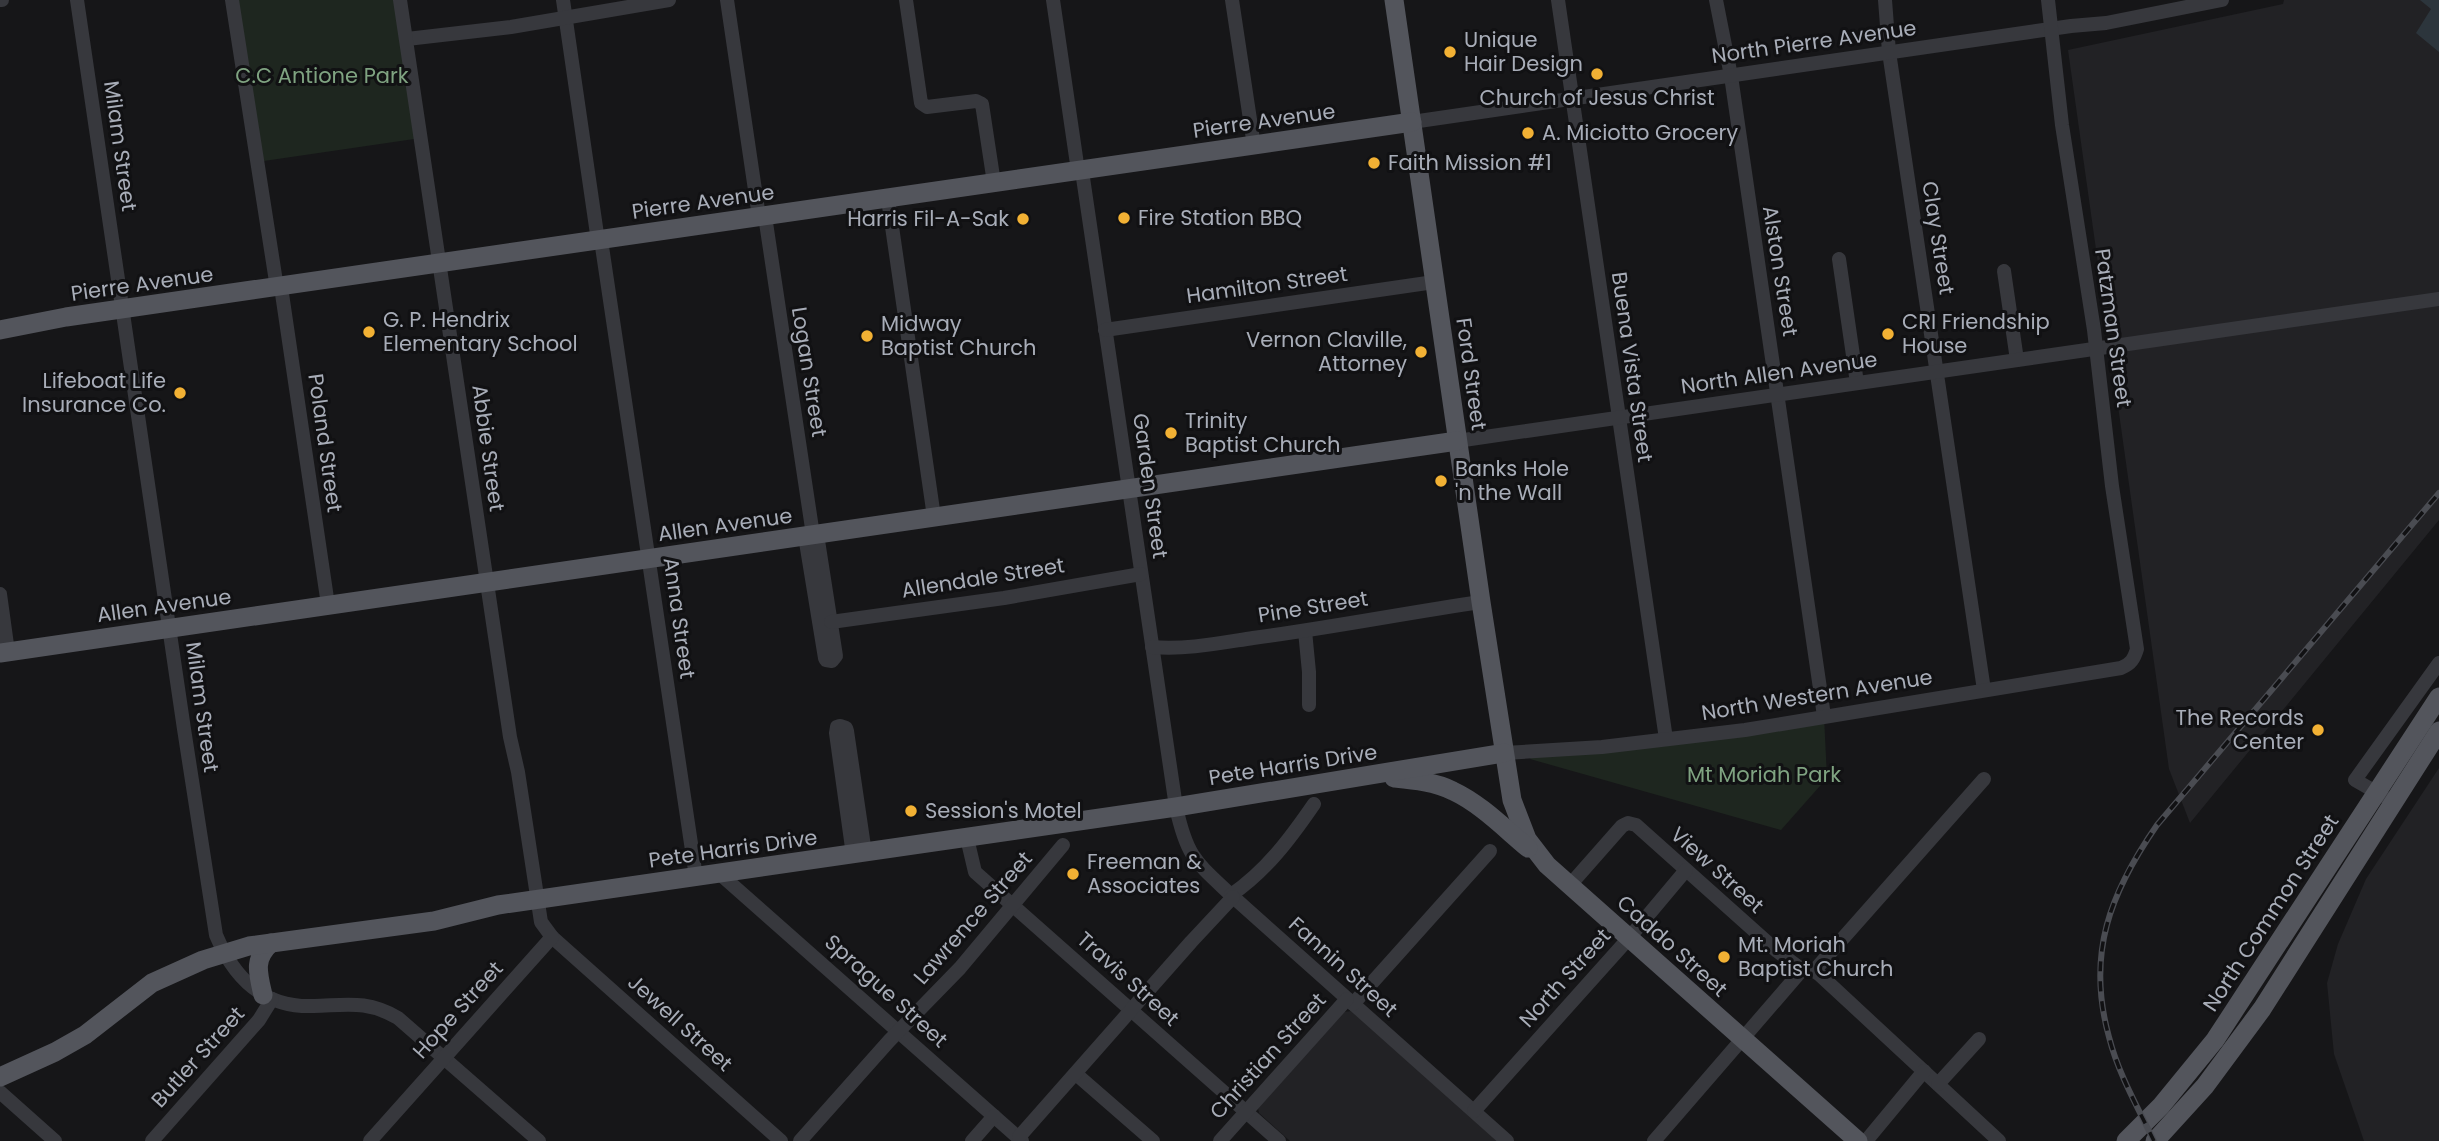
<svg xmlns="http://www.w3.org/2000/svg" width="2439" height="1141" viewBox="0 0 2439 1141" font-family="Poppins,sans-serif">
<rect width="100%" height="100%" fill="#161618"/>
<g fill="#222225">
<path d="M2284,0h155v520l-249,303 -21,-54 -101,-719 215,-46z"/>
<path d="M2439,768v373h-75l-30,-87 -7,-71 11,-39 28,-65z"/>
<path d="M1351,1011l147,130h-208l-31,-28 -1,-5 86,-96z"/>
</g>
<g fill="#1e261f">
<path d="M233,0h168l20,138 -164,24z"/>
<path d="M1824,716l3,62 -46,52 -251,-71 5,-8z"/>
</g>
<path fill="#2c353c" d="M2420,0h19v52l-23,-19 15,-24z"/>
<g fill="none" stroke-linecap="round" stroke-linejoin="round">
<g stroke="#37383d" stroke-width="14">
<path d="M0,0h2"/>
<path d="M77,0l107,729 32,206c18,43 47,73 98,71 34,-1 53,-6 84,12l141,123"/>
<path d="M232,0l45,288"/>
<path d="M563,0l35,241"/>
<path d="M727,0l32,217"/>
<path d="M906,0l15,103 6,4 49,-6 6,3 12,79"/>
<path d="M1053,0l25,171"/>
<path d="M1232,0l22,146"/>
<path d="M1558,0l108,739"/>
<path d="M1716,0l15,76 93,640"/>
<path d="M1885,0l4,52 95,638"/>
<path d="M407,39l104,-12 158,-27"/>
<path d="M1412,122l659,-96 35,-3 116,-23"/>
<path d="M1082,171l94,636c11,50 19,54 55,88l276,246"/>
<path d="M888,199l46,318"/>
<path d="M765,216l48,319"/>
<path d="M601,240l95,637"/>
<path d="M1839,259l18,124"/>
<path d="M2004,271l13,89"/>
<path d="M281,287l47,318"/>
<path d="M1105,330l329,-48"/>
<path d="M1457,441l982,-142"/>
<path d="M805,536l20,122 1,2 6,1 4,-5 -19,-122"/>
<path d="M0,594l8,58"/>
<path d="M831,622l173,-24 137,-24"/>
<path d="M1305,631l4,41v33"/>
<path d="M1152,647c34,3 68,-4 101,-9 76,-10 152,-25 228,-36"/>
<path d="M1504,753l98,-6 143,-17 376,-62c10,-4 13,-9 16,-19l-25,-163 -18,-156 -32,-205 -14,-125"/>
<path d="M2383,796l-28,-16 84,-117"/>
<path d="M967,838l8,34 304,269"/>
<path d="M853,855l-17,-122 1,-6 3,-1 6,2 1,3 18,122"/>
<path d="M720,874l302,267"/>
<path d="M1570,885l52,-59 6,-3 8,2 141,126 27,20h10l6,4 179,166"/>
<path d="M1231,895c35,-24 59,-56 83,-91"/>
<path d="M552,937l229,204"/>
<path d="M1814,971l170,-192"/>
<path d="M1353,1004l137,-153"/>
<path d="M1076,1074l77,67"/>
<path d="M1938,1084l41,-45"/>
<path d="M0,1092l55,49"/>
<path d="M1474,1111l155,-173 57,-68"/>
<path d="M1019,1137l172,-195 42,-45"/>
<path d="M152,1141l107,-121 13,-21"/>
<path d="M370,1141l182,-204 -11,-15 -23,-150 -8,-35 -110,-737"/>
<path d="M800,1141l89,-100 71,-73 103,-123"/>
<path d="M972,1141l22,-25"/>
<path d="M1220,1141l127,-142"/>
<path d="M1654,1141l148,-171"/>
<path d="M1866,1141l58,-70"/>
</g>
<g stroke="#53555c" stroke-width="19">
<path d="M1394,0l87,602 31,198 15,39 20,26 311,276"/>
<path d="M0,330l66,-13 1346,-195"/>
<path d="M0,653l1457,-212"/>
<path d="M1394,778c20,2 41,4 59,13 28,13 52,38 75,57"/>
<path d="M263,995c-5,-22 -10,-36 8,-52"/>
<path d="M0,1077l55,-25 30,-17 67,-52 51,-23 46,-14 185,-25 64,-16 678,-98 328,-54"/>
<path d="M2126,1141l35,-35 54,-66 224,-343"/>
<path d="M2155,1141l50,-55 57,-77 177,-278"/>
</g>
<g stroke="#4a4c52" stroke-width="6">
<path id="rail" d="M2154,1141c-16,-33 -36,-68 -45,-104 -23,-83 1,-144 48,-212l282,-332"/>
</g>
<use href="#rail" stroke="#111113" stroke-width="3.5" stroke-dasharray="10" stroke-linecap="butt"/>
</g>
<g fill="#f2b134" stroke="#111113" stroke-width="2.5">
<circle cx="1450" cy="52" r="7"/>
<circle cx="1597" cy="74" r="7"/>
<circle cx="1528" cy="133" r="7"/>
<circle cx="1374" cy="163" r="7"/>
<circle cx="1124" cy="218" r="7"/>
<circle cx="1023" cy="219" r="7"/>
<circle cx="369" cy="332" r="7"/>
<circle cx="1888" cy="334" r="7"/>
<circle cx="867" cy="336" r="7"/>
<circle cx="1421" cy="352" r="7"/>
<circle cx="180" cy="393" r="7"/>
<circle cx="1171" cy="433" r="7"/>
<circle cx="1441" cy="481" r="7"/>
<circle cx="2318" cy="730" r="7"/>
<circle cx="911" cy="811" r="7"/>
<circle cx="1073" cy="874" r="7"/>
<circle cx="1724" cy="957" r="7"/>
</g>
<g text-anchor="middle" stroke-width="6" stroke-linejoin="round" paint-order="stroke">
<g font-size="21" fill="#a8adb8" stroke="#111113" text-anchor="start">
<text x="1464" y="47">Unique<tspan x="1464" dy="24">Hair Design</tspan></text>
<text x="1597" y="105" text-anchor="middle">Church of Jesus Christ</text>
<text x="1542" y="140">A. Miciotto Grocery</text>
<text x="1388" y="170">Faith Mission #1</text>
<text x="1138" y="225">Fire Station BBQ</text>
<text x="1009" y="226" text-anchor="end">Harris Fil-A-Sak</text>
<text x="383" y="327">G. P. Hendrix<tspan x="383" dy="24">Elementary School</tspan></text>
<text x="1902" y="329">CRI Friendship<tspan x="1902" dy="24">House</tspan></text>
<text x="881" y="331">Midway<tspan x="881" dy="24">Baptist Church</tspan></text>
<text x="1407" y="347" text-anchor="end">Vernon Claville,<tspan x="1407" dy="24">Attorney</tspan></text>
<text x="166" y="388" text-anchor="end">Lifeboat Life<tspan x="166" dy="24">Insurance Co.</tspan></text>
<text x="1185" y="428">Trinity<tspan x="1185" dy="24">Baptist Church</tspan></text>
<text x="1455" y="476">Banks Hole<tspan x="1455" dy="24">'n the Wall</tspan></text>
<text x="2304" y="725" text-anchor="end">The Records<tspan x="2304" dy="24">Center</tspan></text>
<text x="925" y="818">Session's Motel</text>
<text x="1087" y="869">Freeman &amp;<tspan x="1087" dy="24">Associates</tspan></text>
<text x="1738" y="952">Mt. Moriah<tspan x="1738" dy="24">Baptist Church</tspan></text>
</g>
<g font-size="21" fill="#a8adb8" stroke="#111113">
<text transform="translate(1814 42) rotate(-8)" y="7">North Pierre Avenue</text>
<text transform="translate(1264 121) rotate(-8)" y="7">Pierre Avenue</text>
<text transform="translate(120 146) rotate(82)" y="7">Milam Street</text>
<text transform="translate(703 202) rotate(-8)" y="7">Pierre Avenue</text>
<text transform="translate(1938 238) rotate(81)" y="7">Clay Street</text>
<text transform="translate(1780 271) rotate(81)" y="7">Alston Street</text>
<text transform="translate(142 284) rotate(-8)" y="7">Pierre Avenue</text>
<text transform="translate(1267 285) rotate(-8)" y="7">Hamilton Street</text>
<text transform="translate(2113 328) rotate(82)" y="7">Patzman Street</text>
<text transform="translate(1632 367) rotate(82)" y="7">Buena Vista Street</text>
<text transform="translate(809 372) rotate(81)" y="7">Logan Street</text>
<text transform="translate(1779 373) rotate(-8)" y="7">North Allen Avenue</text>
<text transform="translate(1471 374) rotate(82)" y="7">Ford Street</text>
<text transform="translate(325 443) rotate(82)" y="7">Poland Street</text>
<text transform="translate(488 448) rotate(82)" y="7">Abbie Street</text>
<text transform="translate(1150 486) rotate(82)" y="7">Garden Street</text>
<text transform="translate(725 525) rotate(-8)" y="7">Allen Avenue</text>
<text transform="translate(983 578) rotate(-9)" y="7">Allendale Street</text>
<text transform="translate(164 606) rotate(-8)" y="7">Allen Avenue</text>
<text transform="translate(1313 607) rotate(-9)" y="7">Pine Street</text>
<text transform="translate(679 618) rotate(82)" y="7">Anna Street</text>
<text transform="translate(1817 695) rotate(-9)" y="7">North Western Avenue</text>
<text transform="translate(202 707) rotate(82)" y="7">Milam Street</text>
<text transform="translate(1293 765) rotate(-9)" y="7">Pete Harris Drive</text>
<text transform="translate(733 849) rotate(-8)" y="7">Pete Harris Drive</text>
<text transform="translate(1717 870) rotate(42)" y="7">View Street</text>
<text transform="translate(2271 913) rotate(-57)" y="7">North Common Street</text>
<text transform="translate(973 918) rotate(-49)" y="7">Lawrence Street</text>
<text transform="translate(1672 946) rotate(42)" y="7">Caddo Street</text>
<text transform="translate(1343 967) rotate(42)" y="7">Fannin Street</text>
<text transform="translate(1565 978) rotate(-48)" y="7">North Street</text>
<text transform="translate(1128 979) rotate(42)" y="7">Travis Street</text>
<text transform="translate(886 991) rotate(42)" y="7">Sprague Street</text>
<text transform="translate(458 1010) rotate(-48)" y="7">Hope Street</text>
<text transform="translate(680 1023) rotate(42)" y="7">Jewell Street</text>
<text transform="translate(1268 1056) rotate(-48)" y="7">Christian Street</text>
<text transform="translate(198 1057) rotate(-48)" y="7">Butler Street</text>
</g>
<g font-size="21" fill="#7fa381" stroke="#111113">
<text x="322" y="83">C.C Antione Park</text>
<text x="1764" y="782">Mt Moriah Park</text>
</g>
</g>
</svg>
